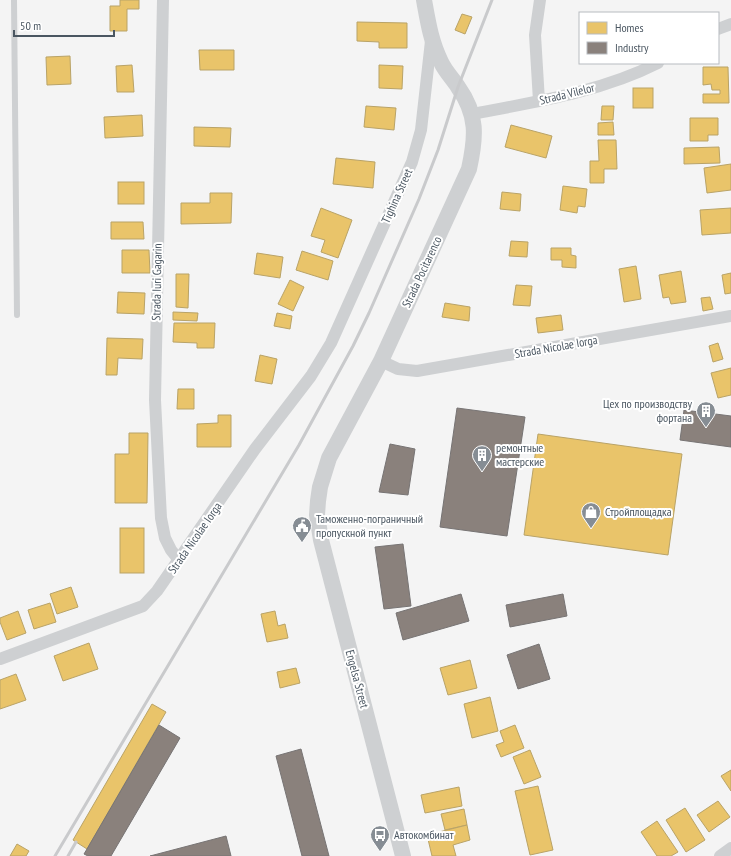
<svg xmlns="http://www.w3.org/2000/svg" width="731" height="856" viewBox="0 0 731 856" font-family="'PT Sans Narrow',sans-serif">
<rect width="100%" height="100%" fill="#f4f4f4"/>
<g fill="#e9c46a" stroke="#b9a367">
<path d="M120,0h19v9h-12v22h-17v-25h10z"/>
<path d="M462,14l10,3 -7,17 -10,-4z"/>
<path d="M357,22l50,1v25h-28v-6l-22,-1z"/>
<path d="M199,50h35v20h-34z"/>
<path d="M70,56l1,28 -24,1 -1,-28z"/>
<path d="M132,65l2,27h-17l-1,-26z"/>
<path d="M379,65l24,1 -1,23 -23,-1z"/>
<path d="M703,67h25l1,36h-26v-9h17v-4h-8l-1,-6 -8,1z"/>
<rect x="633" y="88" width="20" height="20"/>
<path d="M366,106l30,2 -2,22 -30,-3z"/>
<path d="M602,106h12l-1,14h-12z"/>
<path d="M142,115l1,21 -38,2 -1,-21z"/>
<path d="M690,118h28v17h-10v6h-18z"/>
<path d="M613,122l1,13h-16v-12z"/>
<path d="M511,125l41,11 -6,22 -41,-11z"/>
<path d="M194,127l37,1 -1,19 -36,-1z"/>
<path d="M598,140h18l1,29h-13v14h-14v-22h9z"/>
<path d="M719,147l1,16 -36,1v-16z"/>
<path d="M336,158l39,4 -2,26 -40,-4z"/>
<path d="M731,164v26l-24,3 -3,-25z"/>
<rect x="118" y="182" width="26" height="22"/>
<path d="M563,186l24,3 -2,18 -7,-1 -1,7 -17,-3z"/>
<path d="M502,192l19,2 -1,17 -20,-2z"/>
<path d="M210,193h22l-1,30 -50,1v-21h29z"/>
<path d="M321,208l31,12 -14,38 -17,-6 4,-12 -14,-4z"/>
<path d="M731,208v25l-29,2 -2,-25z"/>
<path d="M111,222h32l1,17h-33z"/>
<path d="M511,241l17,1 -1,15 -18,-1z"/>
<path d="M551,248h20v7l5,1v12l-14,-1v-7h-11z"/>
<path d="M122,250h27l1,23h-28z"/>
<path d="M302,251l31,10 -5,19 -32,-10z"/>
<path d="M257,253l26,4 -3,21 -26,-4z"/>
<path d="M636,266l5,33 -17,3 -5,-33z"/>
<path d="M681,271l5,31 -15,2 -2,-7 -6,1 -4,-23z"/>
<path d="M731,273v20l-6,1 -3,-19z"/>
<path d="M176,274h13l-1,34 -12,-1z"/>
<path d="M290,280l14,7 -11,24 -15,-7z"/>
<path d="M516,285l16,1 -2,20 -17,-1z"/>
<path d="M118,292l27,1 -1,21 -27,-1z"/>
<path d="M710,297l3,12 -10,2 -2,-13z"/>
<path d="M445,303l25,4 -1,14 -27,-4z"/>
<path d="M173,312l25,1 -1,8 -24,-1z"/>
<path d="M277,313l15,3 -2,13 -16,-3z"/>
<path d="M561,315l2,15 -25,3 -2,-15z"/>
<path d="M174,323h41l-1,25h-17v-5l-24,-1z"/>
<path d="M107,338l36,1 -1,20 -24,-1 -1,17h-11z"/>
<path d="M718,343l5,16 -10,3 -4,-16z"/>
<path d="M260,355l17,4 -5,25 -17,-3z"/>
<path d="M731,368v27l-13,3 -7,-25z"/>
<path d="M178,389h16v20h-17z"/>
<path d="M218,415h13v32h-34v-23l21,-1z"/>
<path d="M129,433h19l-1,70h-32v-49h14z"/>
<path d="M538,434l144,20 -14,101 -144,-20z"/>
<rect x="120" y="528" width="24" height="45"/>
<path d="M71,587l7,20 -21,7 -7,-20z"/>
<path d="M50,603l6,19 -22,7 -6,-19z"/>
<path d="M18,611l8,22 -19,7 -7,-18v-4z"/>
<path d="M275,611l3,15 7,-2 3,14 -21,4 -6,-28z"/>
<path d="M89,643l9,26 -35,12 -9,-25z"/>
<path d="M470,660l7,28 -29,7 -8,-27z"/>
<path d="M296,668l4,15 -20,5 -3,-16z"/>
<path d="M16,674l10,26 -26,9v-29z"/>
<path d="M490,697l8,34 -26,7 -8,-34z"/>
<path d="M152,704l14,8 -79,137 -14,-9z"/>
<path d="M515,725l9,23 -23,9 -5,-12 8,-3 -4,-11z"/>
<path d="M530,750l11,27 -17,7 -11,-27z"/>
<path d="M731,770v21l-10,-15z"/>
<path d="M538,786l15,64 -23,5 -15,-64z"/>
<path d="M459,787l3,19 -37,7 -4,-18z"/>
<path d="M718,801l12,16 -21,15 -12,-17z"/>
<path d="M685,808l20,32 -19,12 -20,-32z"/>
<path d="M464,809l3,16 -22,5 -4,-16z"/>
<path d="M657,821l21,31 -7,4h-14l-16,-24z"/>
<path d="M467,825l3,15 -17,5 3,11h-24l-5,-21z"/>
<path d="M17,844l12,7 -3,5h-16z"/>
</g>
<g fill="#8a817c" stroke="#777474">
<path d="M457,408l68,9 -18,119 -67,-9z"/>
<path d="M684,410l47,6v31l-51,-7z"/>
<path d="M390,444l25,5 -7,46 -29,-3z"/>
<path d="M403,544l8,62 -27,3 -9,-62z"/>
<path d="M461,594l8,27 -66,19 -7,-27z"/>
<path d="M563,594l4,22 -57,11 -4,-22z"/>
<path d="M539,644l11,35 -32,10 -11,-34z"/>
<path d="M159,725l21,13 -69,118h-23l-4,-2 3,-5z"/>
<path d="M301,749l28,107h-27l-26,-100z"/>
<path d="M226,836l5,20h-81z"/>
</g>
<g fill="none" stroke-linecap="round" stroke-linejoin="round">
<path stroke="#ced0d2" stroke-width="6" d="M14,0l3,315"/>
<g stroke="#ced0d2" stroke-width="12">
<path d="M163,0l-8,400 6,118 4,20 6,12 8,10"/>
<path d="M718,29l13,-5"/>
<path d="M539,101l-4,-66 5,-35"/>
<path d="M472,114c63,-12 129,-22 186,-51"/>
<path d="M381,361l17,8 19,2 314,-55"/>
<path d="M0,659l143,-53 14,-15 98,-142 56,-73 20,-33 81,-181 9,-32 10,-89"/>
<path d="M720,856l11,-8"/>
</g>
<path stroke="#ced0d2" stroke-width="16" d="M403,856l-82,-316 -4,-25 1,-14 2,-14 9,-29 52,-97 88,-192c7,-32 9,-54 -11,-82 -5,-8 -13,-16 -17,-25 -10,-20 -13,-40 -17,-62"/>
<g stroke="#c9cacc" stroke-width="3">
<path d="M55,856l244,-411 54,-99 16,-33 50,-114 19,-49 20,-63 34,-87"/>
<path d="M68,856l8,-14"/>
</g>
</g>
<defs>
<g id="building-pin" transform="scale(1)"><path d="M0 17L-7.5 6A9.5 9.5 0 1 1 7.5 6Z" fill="#868d94" stroke="#fff"/><path d="M-4-6H4V6H1V3H-1V6H-4ZM-2.5-4.3h1.7v1.8h-1.7ZM.8-4.3h1.7v1.8H.8ZM-2.5-1h1.7V.8h-1.7ZM.8-1h1.7V.8H.8Z" fill="#fff"/></g>
<g id="shop-pin" transform="scale(1)"><path d="M0 17L-7.5 6A9.5 9.5 0 1 1 7.5 6Z" fill="#868d94" stroke="#fff"/><path d="M-5-2.5h2.3a2.7 3.5 0 0 1 5.4 0H5L5.5 6h-11ZM-1.5-2.5h3a1.5 2.3 0 0 0-3 0Z" fill="#fff"/></g>
<g id="civic-pin" transform="scale(1)"><path d="M0 17L-7.5 6A9.5 9.5 0 1 1 7.5 6Z" fill="#868d94" stroke="#fff"/><path d="M-.6-6.5H3V-4.5H.6V-3L4-1V1h2V6H-6V1h2V-1L-.6-3ZM-1.2 2.5V6h2.4V2.5Z" fill="#fff"/></g>
<g id="bus-pin" transform="scale(1)"><path d="M0 17L-7.5 6A9.5 9.5 0 1 1 7.5 6Z" fill="#868d94" stroke="#fff"/><path d="M-5-6H5V4H4V6H2V4H-2V6H-4V4H-5ZM-3.5-4V0h7V-4ZM-3.5 1.2v1.5H-2V1.2ZM2 1.2v1.5H3.5V1.2Z" fill="#fff"/></g>
</defs>
<g fill-rule="evenodd">
<use href="#building-pin" x="706" y="411"/>
<use href="#building-pin" x="482" y="455"/>
<use href="#shop-pin" x="591" y="512"/>
<use href="#civic-pin" x="302" y="526"/>
<use href="#bus-pin" x="380" y="835"/>
</g>
<g text-anchor="middle" stroke-width="4" stroke-linejoin="round" paint-order="stroke">
<g font-size="12" fill="#4a5661" stroke="#fff">
<text transform="translate(567 94) rotate(-14)" y="4">Strada Vilelor</text>
<text transform="translate(397 196) rotate(-66)" y="4">Tighina Street</text>
<text transform="translate(422 272) rotate(-65)" y="4">Strada Pocitarenco</text>
<text transform="translate(157 282) rotate(-89)" y="4">Strada Iuri Gagarin</text>
<text transform="translate(556 347) rotate(-10)" y="4">Strada Nicolae Iorga</text>
<text transform="translate(195 538) rotate(-55)" y="4">Strada Nicolae Iorga</text>
<text transform="translate(357 679) rotate(75)" y="4">Engelsa Street</text>
</g>
<g font-size="12" fill="#4a5661" stroke="#fff" text-anchor="start">
<text x="692" y="408" text-anchor="end">Цех по производству<tspan x="692" dy="14">фортана</tspan></text>
<text x="496" y="452">ремонтные<tspan x="496" dy="14">мастерские</tspan></text>
<text x="605" y="516">Стройплощадка</text>
<text x="316" y="523">Таможенно-пограничный<tspan x="316" dy="14">пропускной пункт</tspan></text>
<text x="394" y="839">Автокомбинат</text>
</g>
</g>
<rect x="579" y="12" width="140" height="52" fill="#ffffff" stroke="#b7bbc0"/>
<rect x="587" y="22" width="20" height="12" fill="#e9c46a" stroke="#b7bbc0"/>
<text x="615" y="32" font-size="12" fill="#4a5661">Homes</text>
<rect x="587" y="42" width="20" height="12" fill="#8a817c" stroke="#b7bbc0"/>
<text x="615" y="52" font-size="12" fill="#4a5661">Industry</text>
<path d="M14 30v6h100v-6" fill="none" stroke="#4a5661" stroke-width="2"/>
<text x="20" y="30" font-size="12" fill="#4a5661" stroke="#ffffff" stroke-width="3" paint-order="stroke">50 m</text>
</svg>
